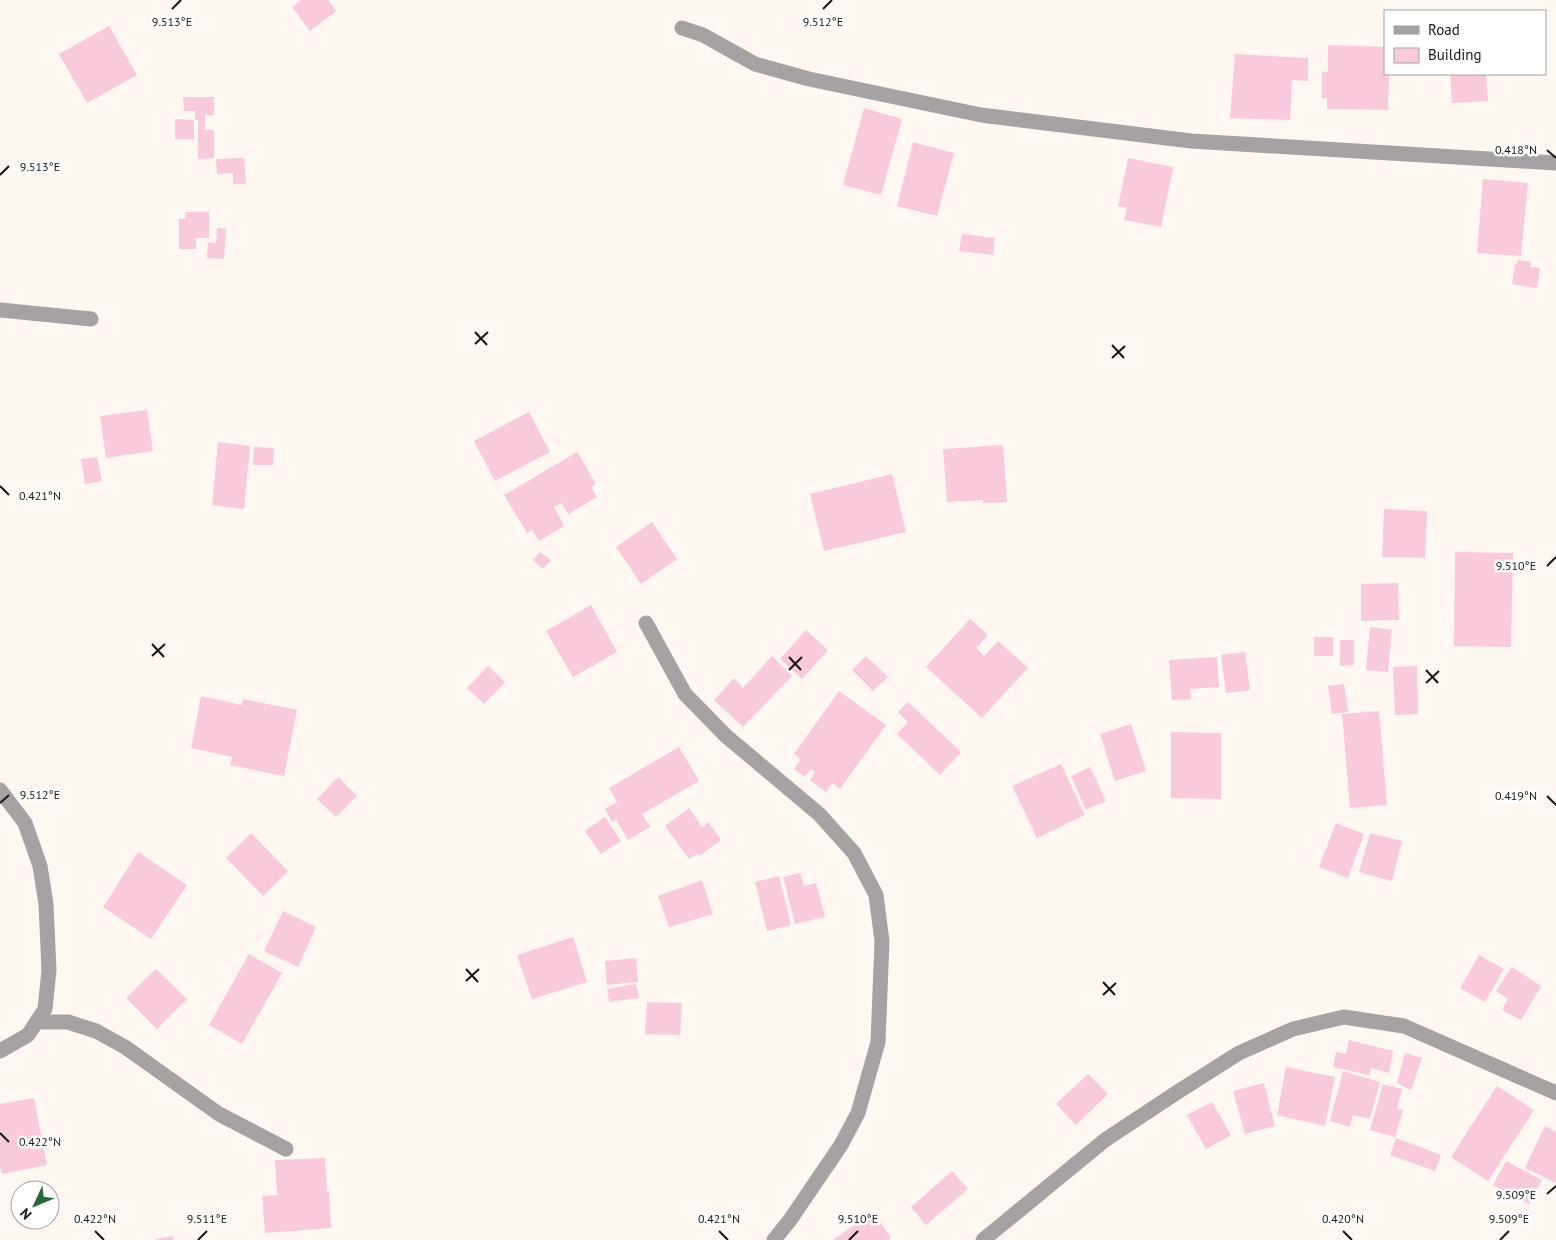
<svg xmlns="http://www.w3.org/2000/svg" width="1556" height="1240" viewBox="0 0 1556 1240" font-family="'PT Sans',sans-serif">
<rect width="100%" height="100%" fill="#fff7f1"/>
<g fill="#f9cadc">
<path d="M301,0h27l8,11 -26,20 -18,-24z"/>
<path d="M109,26l28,49 -50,28 -28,-49z"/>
<path d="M1328,45l57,2v27h4l-1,36 -61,-1v-11h-5v-26h6z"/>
<path d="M1235,54l73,4v23l-16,-1 -2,40 -60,-2z"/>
<path d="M1450,74h36l2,27 -36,2z"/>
<path d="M183,97h31v18h-9v15h9v28l-16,1v-39h-3v-9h-11z"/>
<path d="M864,108l38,11 -21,76 -38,-10z"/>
<path d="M175,119l19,1v19h-19z"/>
<path d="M913,142l41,11 -17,63 -40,-10z"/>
<path d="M244,158l2,26h-13v-11l-16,1 -1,-15z"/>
<path d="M1128,158l45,9 -12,60 -37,-7 3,-12 -9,-2z"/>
<path d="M1483,179l45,4 -7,73 -44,-3z"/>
<path d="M186,212h23v26h-13v11h-17v-30h6z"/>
<path d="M217,228l9,1 -2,30 -17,-1 1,-16 8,1z"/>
<path d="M962,234l33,4 -2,17 -34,-4z"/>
<path d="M1518,260l13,2 -1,5 10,1 -3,20 -25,-4 3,-20h2z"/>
<path d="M147,410l6,41 -47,7 -6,-42z"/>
<path d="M529,412l21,40 -55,29 -21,-40z"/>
<path d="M218,442l32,4 -6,63 -32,-4z"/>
<path d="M1003,445l4,57 -24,1v-3l-36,2 -4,-53z"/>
<path d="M254,447l20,1 -1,17h-20z"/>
<path d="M577,452l19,32 -5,3 6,10 -29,17 -6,-11 -8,4 10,19 -25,15 -7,-11 -5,3 -23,-38z"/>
<path d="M97,457l5,24 -17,3 -4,-25z"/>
<path d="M892,474l14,58 -82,19 -14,-57z"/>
<path d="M1384,509l43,2 -2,47 -43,-1z"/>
<path d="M652,522l25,37 -36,25 -25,-37z"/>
<path d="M540,552l11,8 -8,9 -10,-9z"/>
<path d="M1455,552l58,1 -2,94 -57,-1z"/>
<path d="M1398,583l1,37 -38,1v-37z"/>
<path d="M591,605l26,47 -44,25 -27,-46z"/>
<path d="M970,619l18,16 -12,13 8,8 14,-15 30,27 -46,50 -56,-51z"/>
<path d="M1370,627l22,3 -4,42 -22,-2z"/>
<path d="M806,630l22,20 -26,29 -22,-20z"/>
<rect x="1314" y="637" width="19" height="19"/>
<path d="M1340,640h14v25l-14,1z"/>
<path d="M1245,652l5,38 -24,3 -5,-38z"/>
<path d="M772,656l20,20 -49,51 -29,-27 20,-22 9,10z"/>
<path d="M866,656l22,21 -15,14 -21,-21z"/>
<path d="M1217,657l2,30 -29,2 1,10 -19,1 -3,-40z"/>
<path d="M488,666l17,16 -21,22 -17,-16z"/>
<path d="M1417,666l1,48 -23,1 -2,-48z"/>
<path d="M1344,684l4,28 -16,2 -4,-28z"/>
<path d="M839,691l47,34 -46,64 -8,-6 -6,9 -16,-12 5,-8 -4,-3 -6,8 -11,-8 7,-10 -7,-5z"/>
<path d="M201,696l41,9 1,-6 54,11 -13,66 -54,-11 2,-8 -41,-9z"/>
<path d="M908,702l53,50 -21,23 -43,-41 11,-12 -10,-10z"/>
<path d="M1379,711l8,94 -37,3 -8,-94z"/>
<path d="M1131,724l15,47 -31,10 -15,-47z"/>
<path d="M1171,732l50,1v66l-50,-1z"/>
<path d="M679,747l20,34 -57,33 8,13 -22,13 -12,-20 -4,2 -7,-13 12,-7 -8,-14z"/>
<path d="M1061,764l24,51 -48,23 -25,-52z"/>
<path d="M1090,767l16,34 -20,9 -15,-34z"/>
<path d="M338,777l19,19 -21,21 -19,-18z"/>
<path d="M689,808l13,19 6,-5 13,18 -22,16 -2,-2 -8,5 -24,-33z"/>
<path d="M605,817l16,24 -20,13 -16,-23z"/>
<path d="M1336,823l28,11 -16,44 -29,-11z"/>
<path d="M251,833l37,38 -25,25 -37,-38z"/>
<path d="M1370,833l32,8 -10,40 -33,-9z"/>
<path d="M138,852l49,33 -36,54 -48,-32z"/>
<path d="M800,873l4,13 12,-3 9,34 -30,7 -12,-47z"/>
<path d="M779,876l12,49 -24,6 -12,-49z"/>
<path d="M702,880l11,34 -44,13 -11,-31z"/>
<path d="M283,911l33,16 -18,40 -34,-16z"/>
<path d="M573,937l14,45 -55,17 -15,-44z"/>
<path d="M249,954l33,19 -40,71 -33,-19z"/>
<path d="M1479,955l25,14 -19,33 -25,-14z"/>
<path d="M636,958l2,24 -31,3 -2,-24z"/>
<path d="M1512,967l29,19 -20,34 -19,-10 6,-11 -12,-8z"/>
<path d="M156,969l31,30 -30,30 -31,-31z"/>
<path d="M636,984l3,14 -30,4 -2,-13z"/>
<path d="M647,1002l35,1 -2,32 -35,-1z"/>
<path d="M1349,1040l44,11 -4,22 -18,-5 -2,7 -36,-8 3,-15 10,2z"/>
<path d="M1405,1053l17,5 -11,32 -14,-7z"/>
<path d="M1286,1067l49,10 -10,49 -48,-11z"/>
<path d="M1343,1071l37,11 -10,37 -17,-4 -3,12 -20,-6z"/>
<path d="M1088,1074l20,20 -32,31 -20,-21z"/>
<path d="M1264,1083l11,43 -30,8 -12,-43z"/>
<path d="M1383,1084l19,5 -5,20 6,1 -8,27 -25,-7z"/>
<path d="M1497,1086l37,24 -46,71 -37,-24z"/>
<path d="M34,1098l13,67 -45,9 -2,-9v-61z"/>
<path d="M1212,1102l19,33 -25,14 -19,-34z"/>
<path d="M1545,1126l11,6v51l-31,-15z"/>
<path d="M1396,1138l45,17 -6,16 -45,-16z"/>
<path d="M325,1158l2,34 2,-1 2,37 -66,5 -3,-37 15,-1 -2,-35z"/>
<path d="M1506,1161l36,19 -13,24 -36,-19z"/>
<path d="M952,1171l16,18 -42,36 -15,-18z"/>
<path d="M873,1212l18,26 -2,2h-56z"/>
<path d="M173,1236v4h-17v-1z"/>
</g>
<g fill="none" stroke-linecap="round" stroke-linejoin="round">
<g stroke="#a6a2a3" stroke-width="15">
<path d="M682,28l21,7 52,29 54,15 172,36 210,26 365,22"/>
<path d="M0,310l91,9"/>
<path d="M646,623l39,71 41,42 93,78 35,39 22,42 6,46 -4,101 -20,71 -17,32 -51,75 -16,20"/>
<path d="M0,790l25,33 15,43 6,38 3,66 -4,39 -17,26 -28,16"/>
<path d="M37,1022h31l28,9 29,16 94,67 67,35"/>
<path d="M983,1240l122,-100 71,-47 63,-40 54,-24 51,-12 60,9 152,67"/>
</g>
</g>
<path fill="none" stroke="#171513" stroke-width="2" d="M172,9l9,-9M823,9l9,-9M1547,150l9,8M0,175l9,-9M475,332l12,13M475,344l13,-12M1112,345l12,13M1112,358l13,-12M0,486l9,9M1547,566l9,-9M152,644l12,13M152,656l13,-12M789,657l12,13M789,670l13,-13M1426,670l12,13M1426,683l13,-12M1547,796l9,9M0,803l9,-8M466,969l12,13M466,981l13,-12M1103,982l12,13M1103,995l13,-12M0,1133l9,9M1547,1194l9,-8M95,1231l9,9M719,1231l9,9M1343,1231l9,9M198,1240l9,-9M849,1240l9,-9M1500,1240l9,-9"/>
<g font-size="12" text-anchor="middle" fill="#171513" stroke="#fff" stroke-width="5" stroke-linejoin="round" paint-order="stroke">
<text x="172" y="26">9.513°E</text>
<text x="823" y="26">9.512°E</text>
<text x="1516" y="154">0.418°N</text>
<text x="40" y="171">9.513°E</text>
<text x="40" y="500">0.421°N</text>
<text x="1516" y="570">9.510°E</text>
<text x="40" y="799">9.512°E</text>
<text x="1516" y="800">0.419°N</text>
<text x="40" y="1146">0.422°N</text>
<text x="1516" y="1199">9.509°E</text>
<text x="95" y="1223">0.422°N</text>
<text x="719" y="1223">0.421°N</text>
<text x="1343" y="1223">0.420°N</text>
<text x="207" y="1223">9.511°E</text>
<text x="858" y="1223">9.510°E</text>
<text x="1509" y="1223">9.509°E</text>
</g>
<rect x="1384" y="10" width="162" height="65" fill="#ffffff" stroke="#a2a1a1"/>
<rect x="1394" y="26" width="25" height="8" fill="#a6a2a3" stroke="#a2a1a1"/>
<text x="1428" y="35" font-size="15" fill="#171513">Road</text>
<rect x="1394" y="48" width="25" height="15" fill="#f9cadc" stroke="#a2a1a1"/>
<text x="1428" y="60" font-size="15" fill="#171513">Building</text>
<g transform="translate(35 1205) rotate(226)"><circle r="24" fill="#ffffff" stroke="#a2a1a1"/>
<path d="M0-4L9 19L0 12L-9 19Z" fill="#266b37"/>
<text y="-8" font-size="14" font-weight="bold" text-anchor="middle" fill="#171513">N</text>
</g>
</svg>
